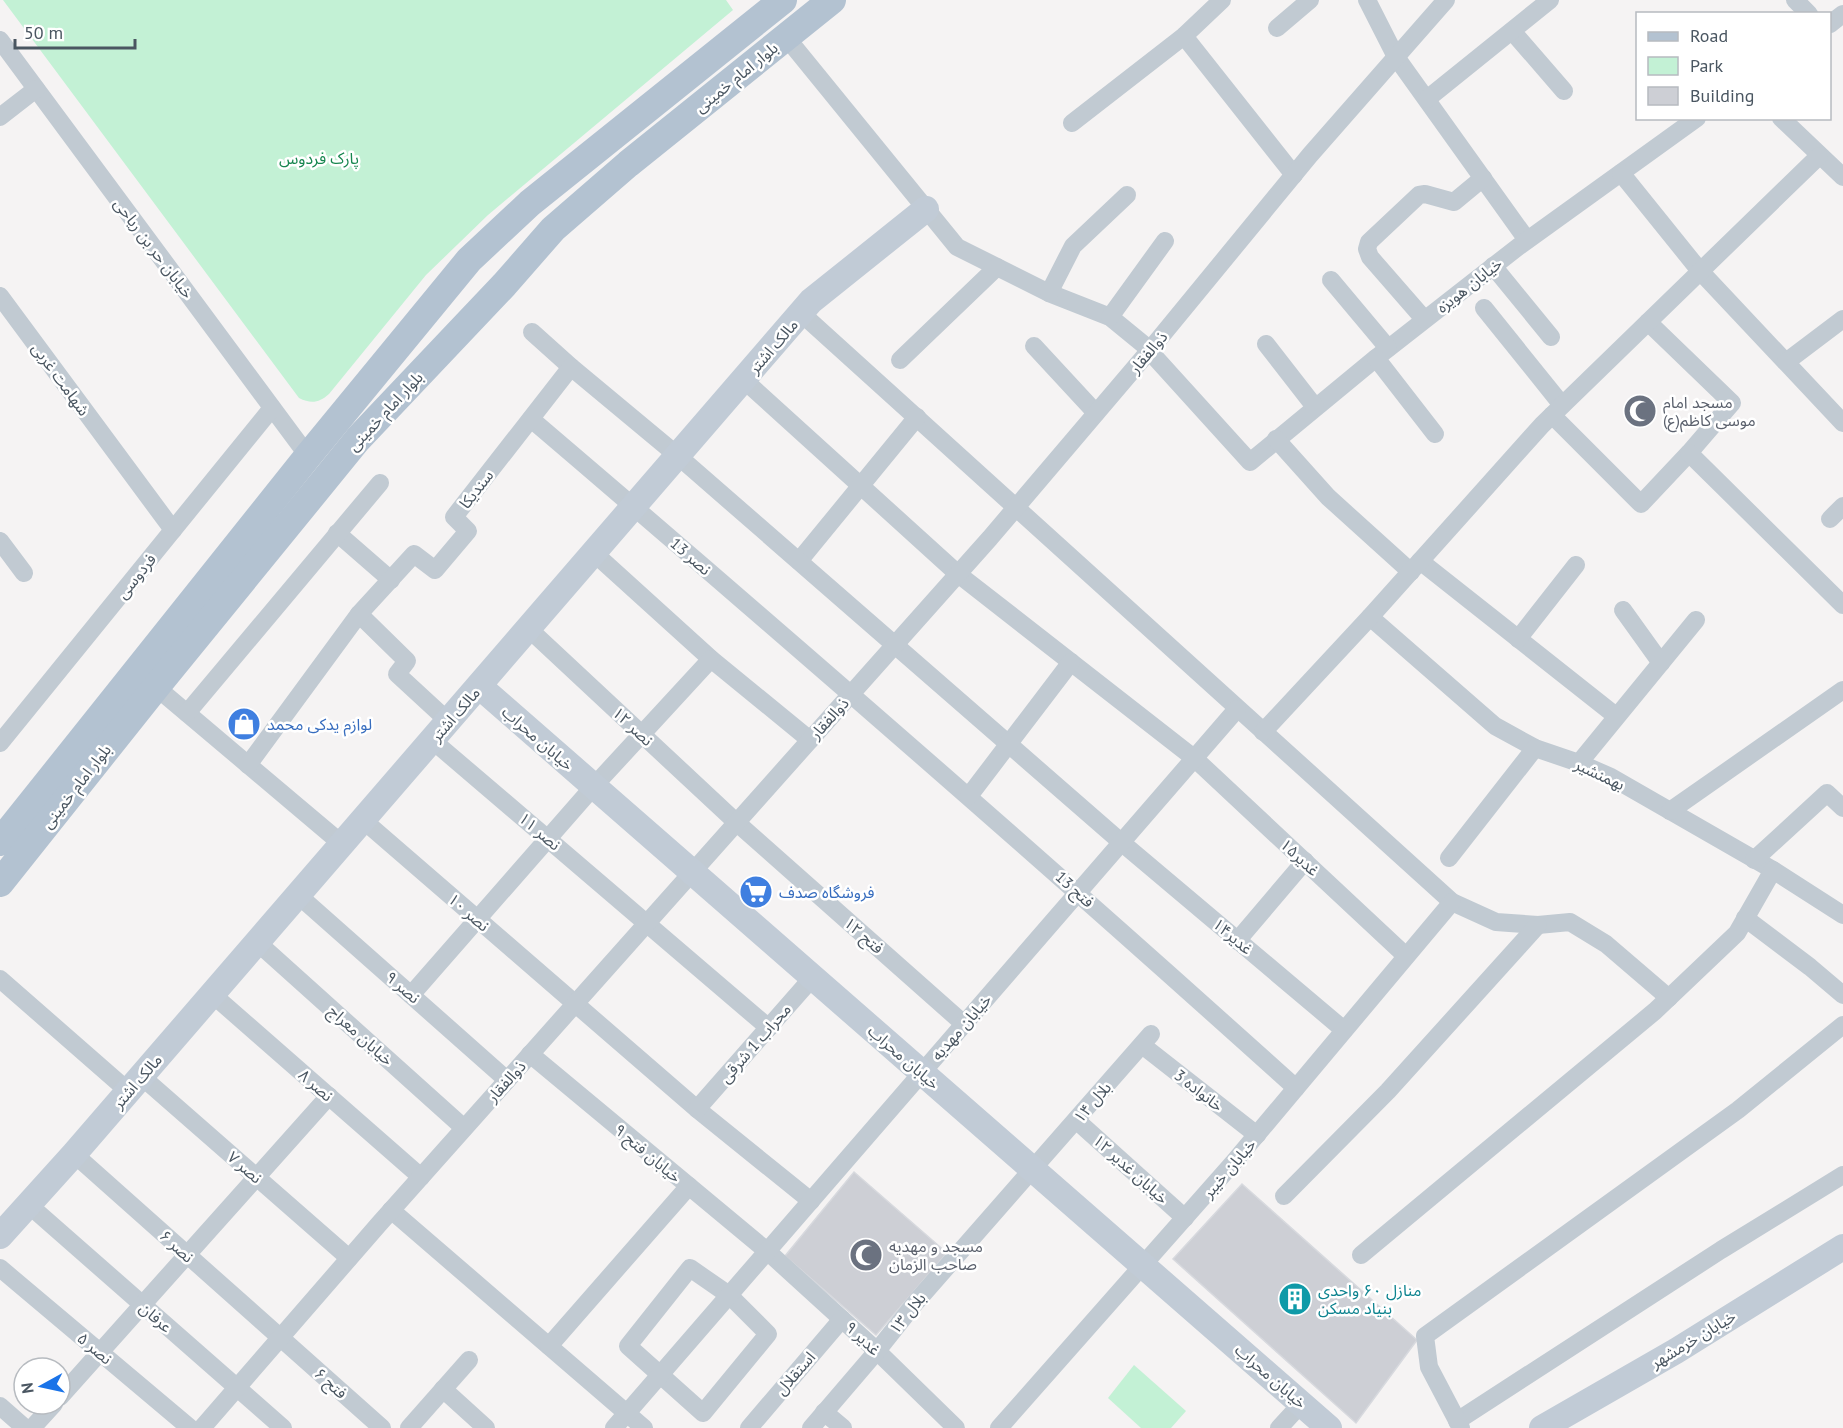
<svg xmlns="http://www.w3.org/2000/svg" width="1843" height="1428" viewBox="0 0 1843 1428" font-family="'PT Sans','Noto Sans Arabic',sans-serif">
<rect width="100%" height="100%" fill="#f5f3f3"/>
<g fill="#c3f1d5">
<path d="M3,0h723l7,10 -245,205 -62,60 -97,119c-10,9 -18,10 -30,4z"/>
<path d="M1134,1365l52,46 -15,17h-30l-33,-30z"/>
</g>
<g fill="#cdcfd5" stroke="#d7d9de" stroke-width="1.5">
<path d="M854,1172l93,81 -71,82 -91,-79z"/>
<path d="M1242,1184l175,156 -61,83 -183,-164z"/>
</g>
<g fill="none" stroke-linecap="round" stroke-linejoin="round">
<g stroke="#c1cad2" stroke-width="18">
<path d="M1367,0l29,57 131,183"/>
<path d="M1795,0l14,14"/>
<path d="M1830,24l13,-10"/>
<path d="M1277,28l33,-28"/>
<path d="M1512,31l52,60"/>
<path d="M1184,36l110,139"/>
<path d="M786,37l171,210 92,46 61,24 33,27 107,118 126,-104 142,-111 179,-129"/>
<path d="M0,40l308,416"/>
<path d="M1427,99l123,-99"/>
<path d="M0,117l36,-28"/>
<path d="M1781,118l62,59"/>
<path d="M1072,123l112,-87 38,-36"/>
<path d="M1621,173l79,98 143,152"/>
<path d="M1493,266l58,71"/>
<path d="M1331,280l57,68"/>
<path d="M1049,293l24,-47 54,-51"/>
<path d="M0,296l173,234"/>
<path d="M1484,308l78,97"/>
<path d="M801,313l651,589 44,20 42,3 32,-3 36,22 63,54"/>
<path d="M1110,317l55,-76"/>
<path d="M1424,319l-54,-62 -3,-8 2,-7 50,-47 6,-1 29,8 29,-24"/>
<path d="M532,332l39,35"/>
<path d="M1266,344l49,63"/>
<path d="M1034,346l62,67"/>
<path d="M1376,358l59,76"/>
<path d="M900,360l97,-93"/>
<path d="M1786,362l57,-43"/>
<path d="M744,380l214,194 236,184 212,198"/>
<path d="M1552,415l89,89 48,-51 43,-50 -84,-81"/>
<path d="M531,419c258,220 513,442 765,669"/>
<path d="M1276,439l52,58 83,75"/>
<path d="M1689,453l154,152"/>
<path d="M1830,519l13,-13"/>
<path d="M337,533l54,47"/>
<path d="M0,541l24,32"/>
<path d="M594,553l117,106 99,81"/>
<path d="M799,561l118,-144"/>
<path d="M1420,561l196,155"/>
<path d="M1623,610l38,53"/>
<path d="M359,614l48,47 -10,13 51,47"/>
<path d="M1370,617l125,109 40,22 44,15 32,14 162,93 70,45"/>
<path d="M529,629l207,193 228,202"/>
<path d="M1518,639l58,-74"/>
<path d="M156,687l186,157"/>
<path d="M187,713l193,-230"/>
<path d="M1263,732l107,-115 172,-192 277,-269"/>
<path d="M432,740l337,288"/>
<path d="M0,743l272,-335"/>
<path d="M1579,763l117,-143"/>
<path d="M248,765l111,-151 55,-60 21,16 33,-39 -14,-14 117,-150 107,89 443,386 223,188"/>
<path d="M969,796l102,-134"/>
<path d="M1670,811l173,-121"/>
<path d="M363,820l334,289 114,92"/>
<path d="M1449,858l86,-110"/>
<path d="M1754,860l73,-67 16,15"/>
<path d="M298,895l209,185"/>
<path d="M1745,918l65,49 33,28"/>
<path d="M1237,941l68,-80"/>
<path d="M257,942l207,186"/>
<path d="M0,979l128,112"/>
<path d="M212,994l209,183"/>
<path d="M411,995l183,-209 117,-127"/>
<path d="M1142,1045l115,90"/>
<path d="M530,1054l237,197 110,100 79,77"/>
<path d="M141,1076l208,182"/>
<path d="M697,1109l116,-132"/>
<path d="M1076,1120l109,98"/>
<path d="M74,1154l308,274"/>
<path d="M1284,1196l104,-105 150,-166"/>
<path d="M29,1205l254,223"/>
<path d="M391,1210l253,218"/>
<path d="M1361,1255l294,-244 82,-78 36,-63"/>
<path d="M0,1268l190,160"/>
<path d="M690,1268l39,27 39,39 -65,79 -75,-67z"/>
<path d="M549,1346l140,-160"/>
<path d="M443,1389l43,39"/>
<path d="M60,1397l269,-301"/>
<path d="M0,1406l25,22"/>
<path d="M824,1412l19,16"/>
<path d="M1457,1421l264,-171 122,-75"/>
<path d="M32,1428l22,-24"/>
<path d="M202,1428l177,-204 611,-686 159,-187 161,-196 136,-155"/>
<path d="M409,1428l60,-68"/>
<path d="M614,1428l623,-719"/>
<path d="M749,1428l93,-109"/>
<path d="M811,1428l66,-77 39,-49 235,-268"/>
<path d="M999,1428l234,-265 219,-261"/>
<path d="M1279,1428l23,-25"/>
<path d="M1461,1428l-32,-61 -4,-31 313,-226 105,-85"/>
</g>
<g stroke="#c1cbd6" stroke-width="26">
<path d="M479,686l850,742"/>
<path d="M0,1236l74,-82 737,-853 115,-92"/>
<path d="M1542,1428l134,-77 167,-104"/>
</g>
<g stroke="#b3c2d1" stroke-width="28">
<path d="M0,842l308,-386 161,-196 61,-57 253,-203"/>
<path d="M0,883l156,-196 202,-248 146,-154 49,-56 75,-65 204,-164"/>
</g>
</g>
<defs>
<g id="mosque-disc" transform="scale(1.725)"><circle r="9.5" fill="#6b7280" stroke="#fff"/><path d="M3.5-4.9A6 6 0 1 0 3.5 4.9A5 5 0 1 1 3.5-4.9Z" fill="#fff"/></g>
<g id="shop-disc" transform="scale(1.725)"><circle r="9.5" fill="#3f7fe0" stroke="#fff"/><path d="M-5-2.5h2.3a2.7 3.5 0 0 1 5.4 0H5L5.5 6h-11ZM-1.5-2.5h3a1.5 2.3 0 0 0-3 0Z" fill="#fff"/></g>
<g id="supermarket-disc" transform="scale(1.725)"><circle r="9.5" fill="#3f7fe0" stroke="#fff"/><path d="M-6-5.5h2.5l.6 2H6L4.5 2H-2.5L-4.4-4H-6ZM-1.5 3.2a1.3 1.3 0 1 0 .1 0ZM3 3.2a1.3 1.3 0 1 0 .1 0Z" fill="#fff"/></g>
<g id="building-disc" transform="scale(1.725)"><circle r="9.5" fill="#0f9aa8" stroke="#fff"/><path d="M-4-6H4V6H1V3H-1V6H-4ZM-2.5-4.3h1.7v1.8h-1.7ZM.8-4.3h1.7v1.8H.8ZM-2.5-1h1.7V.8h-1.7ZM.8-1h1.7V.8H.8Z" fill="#fff"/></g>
</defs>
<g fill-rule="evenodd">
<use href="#mosque-disc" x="1640" y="411"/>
<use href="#shop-disc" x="244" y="724"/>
<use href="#supermarket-disc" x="756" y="892"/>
<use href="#mosque-disc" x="866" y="1255"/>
<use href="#building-disc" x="1295" y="1299"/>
</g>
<g text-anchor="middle" stroke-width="5" stroke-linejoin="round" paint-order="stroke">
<g font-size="16" fill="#4a5661" stroke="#fff">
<text transform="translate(736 77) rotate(-39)" y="6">بلوار امام خمینی</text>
<text transform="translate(154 248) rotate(53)" y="6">خیابان حر بن ریاحی</text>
<text transform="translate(1469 285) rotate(-38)" y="6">خیابان هویزه</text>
<text transform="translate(773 346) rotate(-49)" y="6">مالک اشتر</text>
<text transform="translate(1148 352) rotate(-50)" y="6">ذوالفقار</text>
<text transform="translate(61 379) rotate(54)" y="6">شهامت غربی</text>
<text transform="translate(385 411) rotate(-47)" y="6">بلوار امام خمینی</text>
<text transform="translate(476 489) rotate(-52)" y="6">سندیکا</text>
<text transform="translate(691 556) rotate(41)" y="6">نصر 13</text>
<text transform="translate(136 576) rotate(-51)" y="6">فردوسی</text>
<text transform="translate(455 714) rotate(-49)" y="6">مالک اشتر</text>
<text transform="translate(829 718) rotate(-48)" y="6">ذوالفقار</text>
<text transform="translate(633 726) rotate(43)" y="6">نصر ۱۲</text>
<text transform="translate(538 738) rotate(41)" y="6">خیابان محراب</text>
<text transform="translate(1600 774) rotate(25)" y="6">بهمنشیر</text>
<text transform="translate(76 786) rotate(-52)" y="6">بلوار امام خمینی</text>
<text transform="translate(540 831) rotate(40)" y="6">نصر ۱۱</text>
<text transform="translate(1300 857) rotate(43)" y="6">غدیر۱۵</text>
<text transform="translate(1075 889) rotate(42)" y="6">فتح 13</text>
<text transform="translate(469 912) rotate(41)" y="6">نصر ۱۰</text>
<text transform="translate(864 935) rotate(41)" y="6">فتح ۱۲</text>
<text transform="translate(1233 936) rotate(40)" y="6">غدیر۱۴</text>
<text transform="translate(403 987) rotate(41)" y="6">نصر ۹</text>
<text transform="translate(961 1027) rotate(-49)" y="6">خیابان مهدیه</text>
<text transform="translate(361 1035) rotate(42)" y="6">خیابان معراج</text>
<text transform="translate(755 1043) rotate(-49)" y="6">محراب 1 شرقی</text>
<text transform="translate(904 1057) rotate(41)" y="6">خیابان محراب</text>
<text transform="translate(137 1081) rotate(-49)" y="6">مالک اشتر</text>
<text transform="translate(506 1081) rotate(-48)" y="6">ذوالفقار</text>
<text transform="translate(316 1085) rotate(41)" y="6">نصر ۸</text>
<text transform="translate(1199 1090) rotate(38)" y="6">خانواده 3</text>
<text transform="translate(1092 1102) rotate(-49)" y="6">بلال ۱۴</text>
<text transform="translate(648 1153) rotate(40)" y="6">خیابان فتح ۹</text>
<text transform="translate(245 1167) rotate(41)" y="6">نصر ۷</text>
<text transform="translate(1229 1168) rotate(-49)" y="6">خیابان خیبر</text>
<text transform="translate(1131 1169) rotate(42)" y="6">خیابان غدیر ۱۲</text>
<text transform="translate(177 1246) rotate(42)" y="6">نصر ۶</text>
<text transform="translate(907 1313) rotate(-51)" y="6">بلال ۱۳</text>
<text transform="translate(156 1317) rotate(41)" y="6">عرفان</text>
<text transform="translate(863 1338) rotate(43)" y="6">غدیر ۹</text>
<text transform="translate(1693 1339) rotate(-31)" y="6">خیابان خرمشهر</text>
<text transform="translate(95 1348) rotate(40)" y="6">نصر ۵</text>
<text transform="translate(795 1373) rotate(-49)" y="6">استقلال</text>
<text transform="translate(1271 1376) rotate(41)" y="6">خیابان محراب</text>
<text transform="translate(331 1383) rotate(42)" y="6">فتح ۶</text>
</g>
<g font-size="16" fill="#17864f" stroke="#fff">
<text x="319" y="164">پارک فردوس</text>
</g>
<g font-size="16" fill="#5b616d" stroke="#fff" text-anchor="start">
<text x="1663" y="408">مسجد امام<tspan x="1663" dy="18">موسی کاظم(ع)</tspan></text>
<text x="889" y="1252">مسجد و مهدیه<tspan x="889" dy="18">صاحب الزمان</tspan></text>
</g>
<g font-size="16" fill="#366cbe" stroke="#fff" text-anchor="start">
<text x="267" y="730">لوازم یدکی محمد</text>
<text x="779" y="898">فروشگاه صدف</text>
</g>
<g font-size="16" fill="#0d838f" stroke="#fff" text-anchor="start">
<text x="1318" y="1296">منازل ۶۰ واحدی<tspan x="1318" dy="18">بنیاد مسکن</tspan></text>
</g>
</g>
<rect x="1636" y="12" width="195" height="108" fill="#ffffff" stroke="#b7bbc0" stroke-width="1.5"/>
<rect x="1648" y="32" width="30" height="9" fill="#b3c2d1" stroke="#b7bbc0" stroke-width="1.5"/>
<text x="1690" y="42" font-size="18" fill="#4a5661">Road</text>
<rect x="1648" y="57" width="30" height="18" fill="#c3f1d5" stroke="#b7bbc0" stroke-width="1.5"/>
<text x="1690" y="72" font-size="18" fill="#4a5661">Park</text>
<rect x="1648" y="87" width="30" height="18" fill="#cdcfd5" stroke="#b7bbc0" stroke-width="1.5"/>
<text x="1690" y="102" font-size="18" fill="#4a5661">Building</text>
<g transform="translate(42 1386) rotate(262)"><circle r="28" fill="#ffffff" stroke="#b7bbc0" stroke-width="1.5"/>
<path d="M0-4.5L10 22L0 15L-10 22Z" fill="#1a73e8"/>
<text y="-9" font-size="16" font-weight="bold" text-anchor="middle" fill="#4a5661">N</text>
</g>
<path d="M15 39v9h120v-9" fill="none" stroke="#4a5661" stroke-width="3"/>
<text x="24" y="39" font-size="18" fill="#4a5661" stroke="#ffffff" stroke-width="4.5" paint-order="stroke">50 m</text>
</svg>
